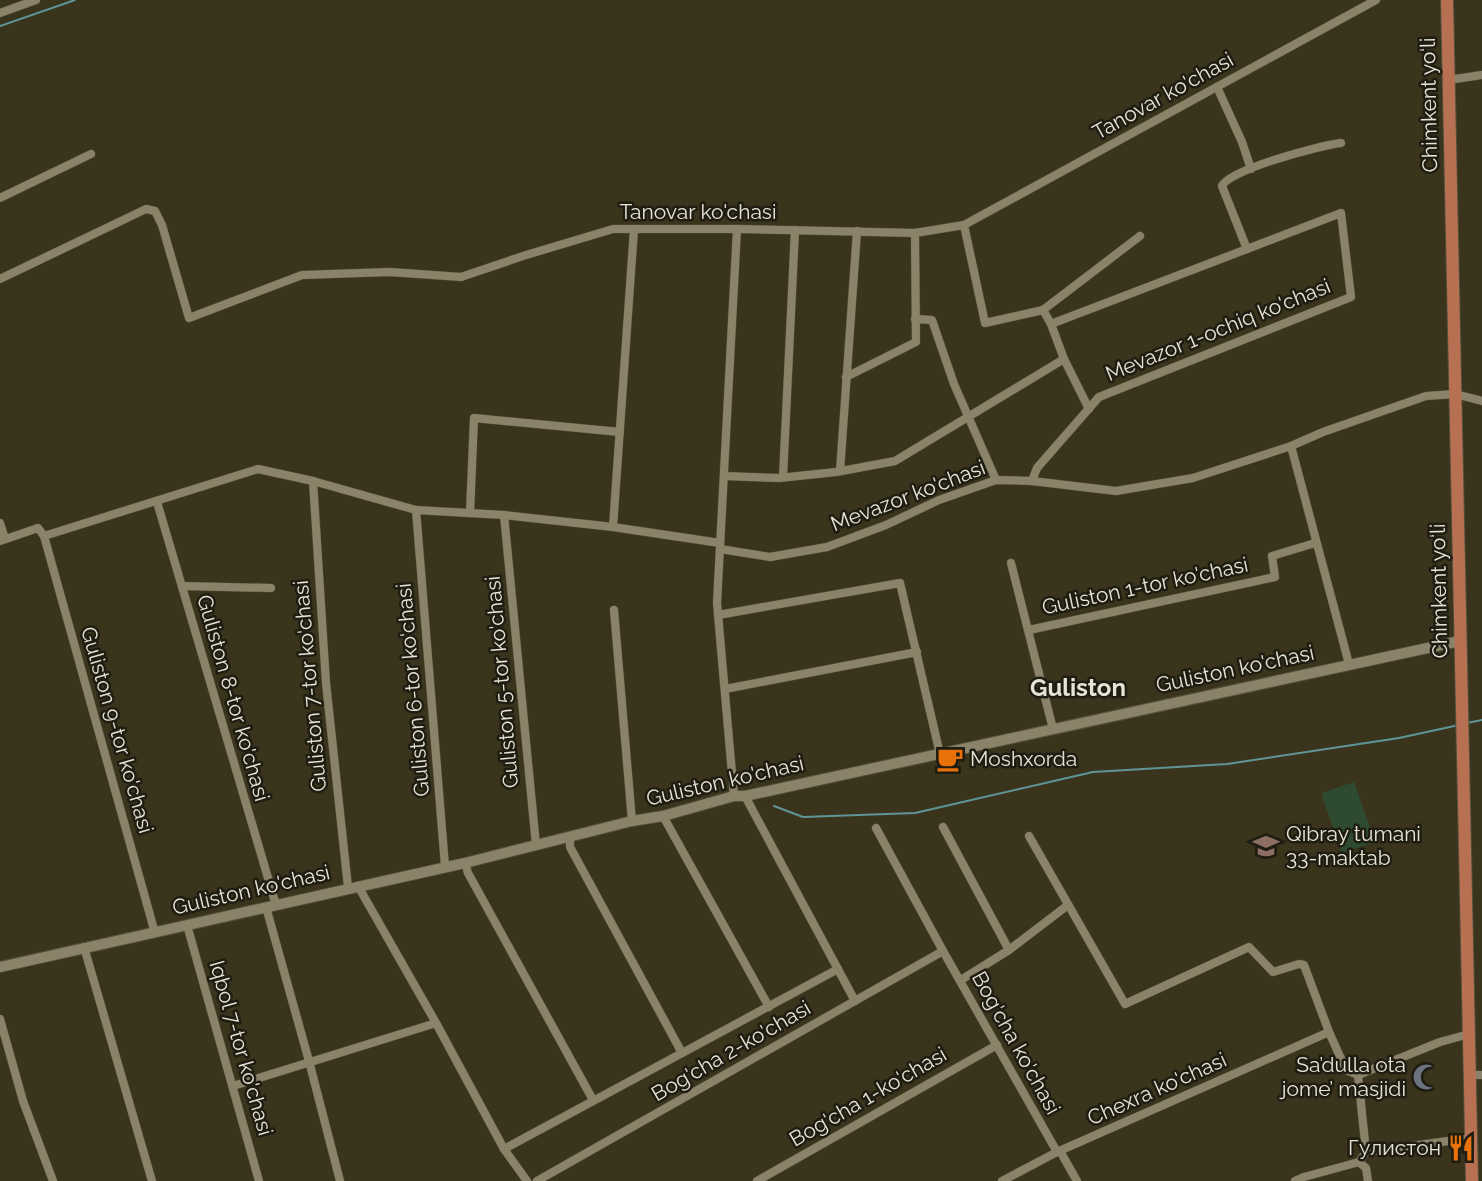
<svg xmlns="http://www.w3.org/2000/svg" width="1482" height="1181" viewBox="0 0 1482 1181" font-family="Raleway,sans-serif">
<rect width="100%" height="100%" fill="#3a341d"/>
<path fill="#2e4a2f" d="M1354,782l21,60 -33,11 -21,-60z"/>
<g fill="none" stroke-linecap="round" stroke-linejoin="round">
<g stroke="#5f9597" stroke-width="2">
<path d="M0,26l75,-26"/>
<path d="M1467,723l15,-3"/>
<path d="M774,806l29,11 112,-4 178,-41 134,-8 172,-26 60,-13"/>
</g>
<g stroke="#54503b" stroke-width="9">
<g id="minor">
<path d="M0,13l36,-13"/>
<path d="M1448,80l34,-5"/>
<path d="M1217,87l25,55 9,27"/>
<path d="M0,198l91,-44"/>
<path d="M964,225l21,98 58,-13 97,-74"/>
<path d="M1247,249l-25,-63c6,-16 99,-41 119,-43"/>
<path d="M0,279l146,-70 9,2 7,14 27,93 113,-43 88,-3 71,5 65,-22 87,-26h124l178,4 49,-8 412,-225"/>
<path d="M1043,310l8,14 13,35 25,50"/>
<path d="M915,319l17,1 22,64 42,96"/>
<path d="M846,377l70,-35 -1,-109"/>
<path d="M1291,446l58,218"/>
<path d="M840,471l17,-240"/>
<path d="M724,476l55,2 57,-6 59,-11 169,-102"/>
<path d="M783,477l12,-247"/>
<path d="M313,481l13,202 22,204"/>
<path d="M1032,481l5,-13 62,-71 252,-100 -10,-84 -290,111"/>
<path d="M157,502l119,403"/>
<path d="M416,510l29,356"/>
<path d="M470,513l4,-95 146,14"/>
<path d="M504,515l32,330"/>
<path d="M0,523l5,16"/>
<path d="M613,527l21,-298"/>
<path d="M44,536l214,-67 55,12 103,29 88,5 109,12 107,16"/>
<path d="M0,541l38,-13 6,8 111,397"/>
<path d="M720,549l50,8 57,-10 59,-22 53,-25 57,-20 36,1 84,10 77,-13 98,-32 32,-14 103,-36 29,-2 27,7"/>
<path d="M1011,563l42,166"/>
<path d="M182,586l89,2"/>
<path d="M614,610l18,211"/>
<path d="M718,615l182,-32 40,171"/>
<path d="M1029,630l246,-53 -3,-21 43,-13"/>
<path d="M725,689l192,-37"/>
<path d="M734,796l-17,-193 20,-374"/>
<path d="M745,796l110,205"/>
<path d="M663,816l106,191"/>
<path d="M943,827l66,123"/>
<path d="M876,828l67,123 114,201"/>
<path d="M570,836v11l112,206"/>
<path d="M1029,836l96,168 124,-57 24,25 26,-8 5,1 25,67 17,38 12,5 8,77 -7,10"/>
<path d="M465,863l3,10 125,227"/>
<path d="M358,886l78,137 68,126 23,32"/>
<path d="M266,907l43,154 31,120"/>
<path d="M187,925l72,256"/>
<path d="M84,947l68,234"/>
<path d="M961,980l48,-30 59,-45"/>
<path d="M0,1019l23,82 30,80"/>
<path d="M1358,1075l82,-33 29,-8"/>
<path d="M1470,1075h12"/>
<path d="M233,1086l203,-63"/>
<path d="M504,1149l334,-180"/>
<path d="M1060,1151l17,30"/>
<path d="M1366,1152l105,-14"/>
<path d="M1359,1162l7,6 2,13"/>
<path d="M537,1181l406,-230"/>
<path d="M757,1181l240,-136"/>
<path d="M1002,1181l55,-29 272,-120"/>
<path d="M1295,1181l9,-4 55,-15"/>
</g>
</g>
<g stroke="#54503b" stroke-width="12">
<path id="secondary" d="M0,967l465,-104 167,-42 31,-5 71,-20h11l715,-155"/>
</g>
<g stroke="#54503b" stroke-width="14">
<path id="trunk" d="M1447,0l25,1181"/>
</g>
<use href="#minor" stroke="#8a8369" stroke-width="8"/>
<use href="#secondary" stroke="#8a8369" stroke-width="10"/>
<use href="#trunk" stroke="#b87052" stroke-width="12"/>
</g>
<defs>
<g id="cafe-bare" transform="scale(2.07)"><path d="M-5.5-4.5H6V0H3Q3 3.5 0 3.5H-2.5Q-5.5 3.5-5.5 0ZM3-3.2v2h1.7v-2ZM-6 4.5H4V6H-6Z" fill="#e8710a" stroke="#1f1c12" stroke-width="2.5" paint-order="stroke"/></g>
<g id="school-bare" transform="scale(2.07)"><path d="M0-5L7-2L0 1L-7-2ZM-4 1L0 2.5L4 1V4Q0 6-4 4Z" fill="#8d6e63" stroke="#1f1c12" stroke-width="2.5" paint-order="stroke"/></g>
<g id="mosque-bare" transform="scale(2.07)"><path d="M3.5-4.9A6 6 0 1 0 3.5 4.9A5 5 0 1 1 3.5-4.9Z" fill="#6b7280" stroke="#1f1c12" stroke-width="2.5" paint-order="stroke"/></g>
<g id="restaurant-bare" transform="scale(2.07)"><path d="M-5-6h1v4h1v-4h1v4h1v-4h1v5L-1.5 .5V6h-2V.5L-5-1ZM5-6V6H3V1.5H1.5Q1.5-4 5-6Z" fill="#e8710a" stroke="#1f1c12" stroke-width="2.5" paint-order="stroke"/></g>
</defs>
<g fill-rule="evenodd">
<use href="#cafe-bare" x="950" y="759"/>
<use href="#school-bare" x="1266" y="846"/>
<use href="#mosque-bare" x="1426" y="1077"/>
<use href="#restaurant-bare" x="1461" y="1148"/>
</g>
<g text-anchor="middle" stroke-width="5" stroke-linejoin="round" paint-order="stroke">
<g font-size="21" fill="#e6e3d5" stroke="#1f1c12">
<text transform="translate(1163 96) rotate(-29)" y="7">Tanovar ko'chasi</text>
<text transform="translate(1429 105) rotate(-91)" y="7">Chimkent yo‘li</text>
<text x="698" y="219">Tanovar ko'chasi</text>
<text transform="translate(1218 330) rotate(-22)" y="7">Mevazor 1-ochiq ko'chasi</text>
<text transform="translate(908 496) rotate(-21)" y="7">Mevazor ko'chasi</text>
<text transform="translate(1145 586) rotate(-12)" y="7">Guliston 1-tor ko'chasi</text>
<text transform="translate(1439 591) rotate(-91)" y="7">Chimkent yo‘li</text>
<text transform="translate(1235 669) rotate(-12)" y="7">Guliston ko'chasi</text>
<text transform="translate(502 682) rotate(-95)" y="7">Guliston 5-tor ko'chasi</text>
<text transform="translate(310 686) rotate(-95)" y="7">Guliston 7-tor ko'chasi</text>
<text transform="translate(413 690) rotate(-95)" y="7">Guliston 6-tor ko'chasi</text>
<text transform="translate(233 698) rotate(74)" y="7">Guliston 8-tor ko'chasi</text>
<text transform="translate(117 730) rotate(74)" y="7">Guliston 9-tor ko'chasi</text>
<text transform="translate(725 781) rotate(-13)" y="7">Guliston ko'chasi</text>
<text transform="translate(251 890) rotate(-13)" y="7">Guliston ko'chasi</text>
<text transform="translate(1016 1043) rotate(61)" y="7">Bog'cha ko'chasi</text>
<text transform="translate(241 1048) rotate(74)" y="7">Iqbol 7-tor ko'chasi</text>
<text transform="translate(731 1051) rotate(-30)" y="7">Bog'cha 2-ko'chasi</text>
<text transform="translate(1157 1089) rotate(-24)" y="7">Chexra ko'chasi</text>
<text transform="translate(868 1097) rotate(-30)" y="7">Bog'cha 1-ko'chasi</text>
</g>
<g font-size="21" fill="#e6e3d5" stroke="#1f1c12" text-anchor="start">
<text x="970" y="766">Moshxorda</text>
<text x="1286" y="841">Qibray tumani<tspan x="1286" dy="24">33-maktab</tspan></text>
<text x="1406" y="1072" text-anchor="end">Sa’dulla ota<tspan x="1406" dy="24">jome’ masjidi</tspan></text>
<text x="1441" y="1155" text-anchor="end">Гулистон</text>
</g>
<g font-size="24" font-weight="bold" fill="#e6e3d5" stroke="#1f1c12">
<text x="1078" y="696">Guliston</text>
</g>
</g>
</svg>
